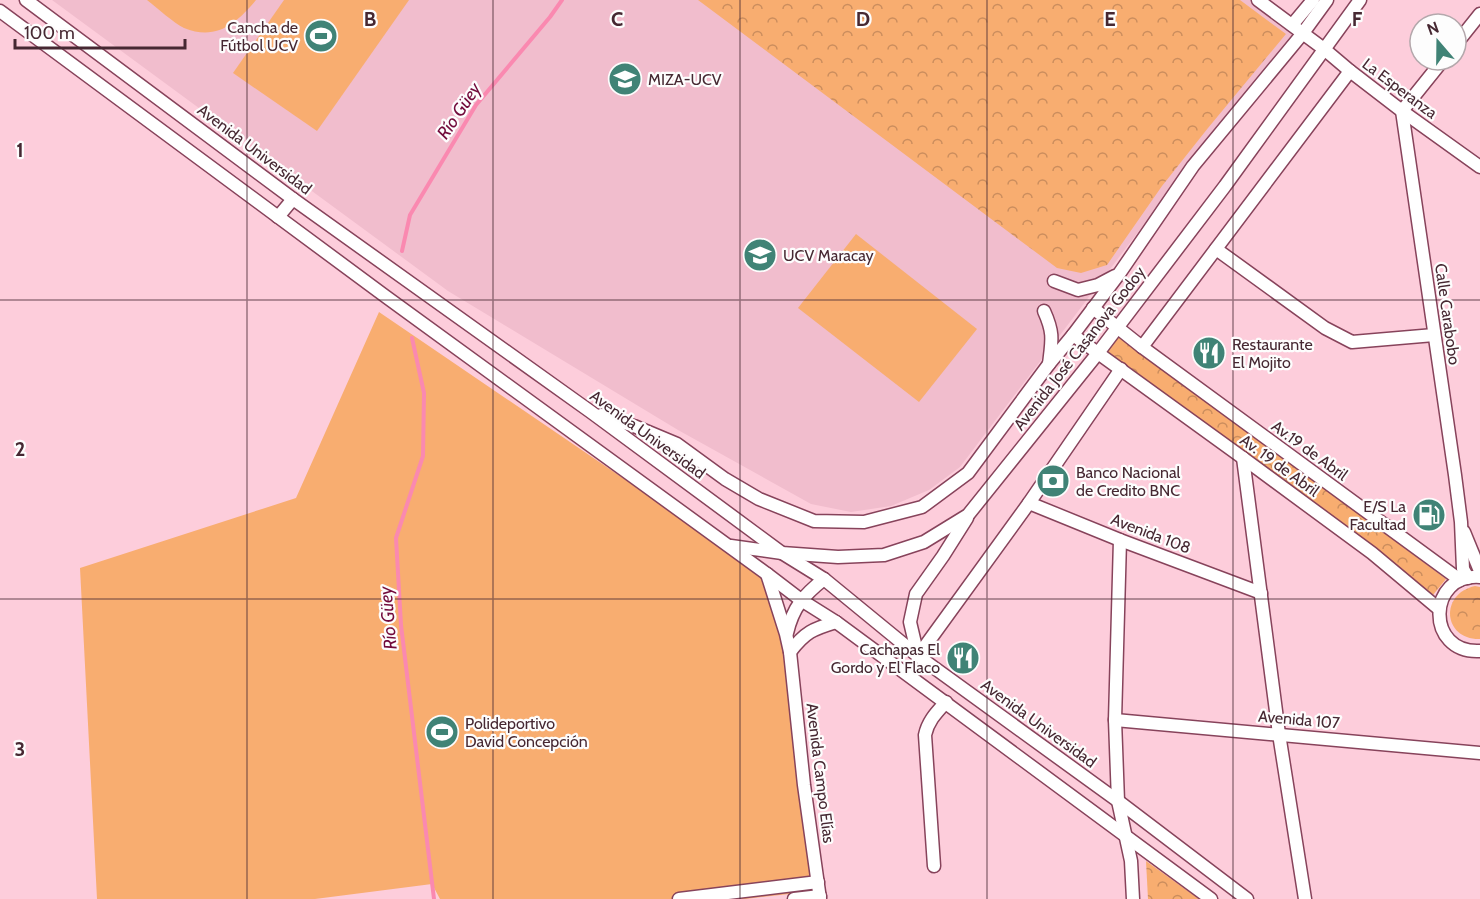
<svg xmlns="http://www.w3.org/2000/svg" width="1480" height="899" viewBox="0 0 1480 899" font-family="Cabin,sans-serif">
<defs>
<pattern id="park-crowns" width="20" height="18" patternUnits="userSpaceOnUse" patternTransform="scale(1.5)"><rect width="20" height="18" fill="#f8ad70"/><path d="M2 6a3 3 0 1 1 6 0M12 15a3 3 0 1 1 6 0" fill="none" stroke="#cb8d5d"/></pattern>
</defs>
<rect width="100%" height="100%" fill="#fdcddb"/>
<path fill="#f1bdcd" d="M52,0h1199l44,32 -147,187 -188,248 -31,23 -38,16 -40,6 -40,-8 -133,-74 -230,-139z"/>
<g fill="url(#park-crowns)">
<path d="M698,0h542l46,34 -78,94 -46,58 -55,79 -26,8 -24,-5z"/>
<path d="M1117,333l329,246 -13,16 -329,-243z"/>
<path d="M1475,586l5,1v52c-37,1 -41,-45 -5,-53z"/>
<path d="M1146,861l53,38h-51z"/>
</g>
<g fill="#f8ad70">
<path d="M147,0h109c-20,24 -40,41 -72,28 -10,-5 -27,-20 -37,-28z"/>
<path d="M284,0h125l-92,131 -84,-58z"/>
<path d="M856,234l121,95 -58,73 -121,-94z"/>
<path d="M379,312l395,269 42,310 -71,8h-305l-8,-15 -117,15h-218l-17,-331 216,-70z"/>
</g>
<g fill="none" stroke-linecap="round" stroke-linejoin="round">
<g stroke="#fa89b0" stroke-width="4">
<path d="M402,251l8,-36 66,-110 74,-88 12,-17"/>
<path d="M412,338l12,55 -1,63 -27,82 5,87 33,274"/>
</g>
<g stroke="#87435b" stroke-width="15">
<g id="minor">
<path d="M26,0l267,199 298,213 191,141 42,26 94,77 200,145 129,98"/>
<path d="M1258,0l66,49 26,22 52,40 78,56"/>
<path d="M0,11l385,285 382,278 34,26 35,22 375,277"/>
<path d="M1292,25l21,-25"/>
<path d="M1456,44l24,-30"/>
<path d="M1443,60l-41,51 53,364 6,47 2,47 5,9"/>
<path d="M278,217l15,-18"/>
<path d="M1216,249l109,79 27,14 82,-7"/>
<path d="M1054,281l24,9 20,-5 17,-9"/>
<path d="M1093,308l49,39 318,233"/>
<path d="M1044,311c10,22 8,29 5,53"/>
<path d="M1073,335l170,123 129,95 67,56"/>
<path d="M1142,347l208,-276"/>
<path d="M601,415l33,11 43,18 48,35 34,20 55,22 50,1 58,-15 46,-34 81,-109 24,-29 46,-61 74,-108 110,-133 24,-33"/>
<path d="M1243,458l36,276 26,165"/>
<path d="M1029,503l91,37 141,53"/>
<path d="M1464,532l16,39"/>
<path d="M1120,540l-5,180 3,81 13,60 2,38"/>
<path d="M731,546l51,7 56,4 46,-2 40,-13 44,-27 130,-162 127,-167 135,-186"/>
<path d="M767,574l19,60 4,18 14,133 16,114"/>
<path d="M1480,577c-53,-4 -55,77 0,74"/>
<path d="M787,633c6,-26 17,-38 37,-54"/>
<path d="M790,652c15,-20 23,-23 46,-30"/>
<path d="M918,656l111,-153 92,-134"/>
<path d="M918,656l-8,-34 6,-28 27,-38 24,-38"/>
<path d="M1115,720l365,33"/>
<path d="M934,866l-9,-131c3,-14 11,-22 21,-33"/>
<path d="M679,899l139,-17"/>
<path d="M794,899l26,-3"/>
</g>
</g>
<use href="#minor" stroke="#fff" stroke-width="12"/>
</g>
<path fill="none" stroke="#462832" stroke-width="1.5" stroke-opacity="0.55" d="M247,0v899M493,0v899M740,0v899M987,0v899M1233,0v899M0,300h1480M0,599h1480"/>
<defs>
<g id="stadium-disc" transform="scale(1.725)"><circle r="9.5" fill="#408376" stroke="#fdfdfd"/><path d="M0-5a6.5 5 0 1 0 0 10a6.5 5 0 1 0 0-10ZM-3.5-1.8h7v3.6h-7Z" fill="#fff"/></g>
<g id="university-disc" transform="scale(1.725)"><circle r="9.5" fill="#408376" stroke="#fdfdfd"/><path d="M0-5L7-2L0 1L-7-2ZM-4 1L0 2.5L4 1V4Q0 6-4 4Z" fill="#fff"/></g>
<g id="restaurant-disc" transform="scale(1.725)"><circle r="9.5" fill="#408376" stroke="#fdfdfd"/><path d="M-5-6h1v4h1v-4h1v4h1v-4h1v5L-1.5 .5V6h-2V.5L-5-1ZM5-6V6H3V1.5H1.5Q1.5-4 5-6Z" fill="#fff"/></g>
<g id="bank-disc" transform="scale(1.725)"><circle r="9.5" fill="#408376" stroke="#fdfdfd"/><path d="M-6-4H6V4H-6ZM0-2.3a2.3 2.3 0 1 0 0 4.6a2.3 2.3 0 1 0 0-4.6Z" fill="#fff"/></g>
<g id="fuel-disc" transform="scale(1.725)"><circle r="9.5" fill="#408376" stroke="#fdfdfd"/><path d="M-5.5-6h7V0h2V4h1.3V-2.5L3-4.5l.8-.8L6-3V5H2.5V1h-1V6h-7ZM-4.2-4.7v3.2H.2V-4.7Z" fill="#fff"/></g>
</defs>
<g fill-rule="evenodd">
<use href="#stadium-disc" x="321" y="36"/>
<use href="#university-disc" x="625" y="79"/>
<use href="#university-disc" x="760" y="255"/>
<use href="#restaurant-disc" x="1209" y="353"/>
<use href="#bank-disc" x="1053" y="481"/>
<use href="#fuel-disc" x="1429" y="515"/>
<use href="#restaurant-disc" x="963" y="658"/>
<use href="#stadium-disc" x="442" y="732"/>
</g>
<g text-anchor="middle" stroke-width="4.5" stroke-linejoin="round" paint-order="stroke">
<g font-size="16" fill="#462832" stroke="#fdfdfd" text-anchor="start">
<text x="298" y="33" text-anchor="end">Cancha de<tspan x="298" dy="18">Fútbol UCV</tspan></text>
<text x="648" y="85">MIZA-UCV</text>
<text x="783" y="261">UCV Maracay</text>
<text x="1232" y="350">Restaurante<tspan x="1232" dy="18">El Mojito</tspan></text>
<text x="1076" y="478">Banco Nacional<tspan x="1076" dy="18">de Credito BNC</tspan></text>
<text x="1406" y="512" text-anchor="end">E/S La<tspan x="1406" dy="18">Facultad</tspan></text>
<text x="940" y="655" text-anchor="end">Cachapas El<tspan x="940" dy="18">Gordo y El Flaco</tspan></text>
<text x="465" y="729">Polideportivo<tspan x="465" dy="18">David Concepción</tspan></text>
</g>
<g font-size="16" fill="#462832" stroke="#fdfdfd">
<text transform="translate(1400 88) rotate(37)" y="6">La Esperanza</text>
<text transform="translate(255 149) rotate(37)" y="6">Avenida Universidad</text>
<text transform="translate(1448 314) rotate(82)" y="6">Calle Carabobo</text>
<text transform="translate(1079 348) rotate(-52)" y="6">Avenida José Casanova Godoy</text>
<text transform="translate(648 434) rotate(36)" y="6">Avenida Universidad</text>
<text transform="translate(1310 450) rotate(36)" y="6">Av.19 de Abril</text>
<text transform="translate(1280 465) rotate(36)" y="6">Av. 19 de Abril</text>
<text transform="translate(1151 533) rotate(21)" y="6">Avenida 108</text>
<text transform="translate(1299 719) rotate(5)" y="6">Avenida 107</text>
<text transform="translate(1039 723) rotate(36)" y="6">Avenida Universidad</text>
<text transform="translate(821 773) rotate(83)" y="6">Avenida Campo Elías</text>
</g>
<g font-size="18" font-style="italic" fill="#720b3c" stroke="#fdfdfd">
<text transform="translate(459 111) rotate(-56)" y="6">Río Güey</text>
<text transform="translate(388 618) rotate(-95)" y="6">Río Güey</text>
</g>
</g>
<g font-size="20" text-anchor="middle" font-weight="bold" fill="#462832" stroke="#fdfdfd" stroke-width="4.5" stroke-linejoin="round" paint-order="stroke">
<text x="370" y="26">B</text>
<text x="617" y="26">C</text>
<text x="863" y="26">D</text>
<text x="1110" y="26">E</text>
<text x="1357" y="26">F</text>
<text x="20" y="157">1</text>
<text x="20" y="456">2</text>
<text x="20" y="756">3</text>
</g>
<g transform="translate(1438 42) rotate(340)"><circle r="28" fill="#fdfdfd" stroke="#b4a8ac" stroke-width="1.5"/>
<path d="M0-4.5L10 22L0 15L-10 22Z" fill="#408376"/>
<text y="-9" font-size="16" font-weight="bold" text-anchor="middle" fill="#462832">N</text>
</g>
<path d="M15 39v9h170v-9" fill="none" stroke="#462832" stroke-width="3"/>
<text x="24" y="39" font-size="18" fill="#462832" stroke="#fdfdfd" stroke-width="4.5" paint-order="stroke">100 m</text>
</svg>
